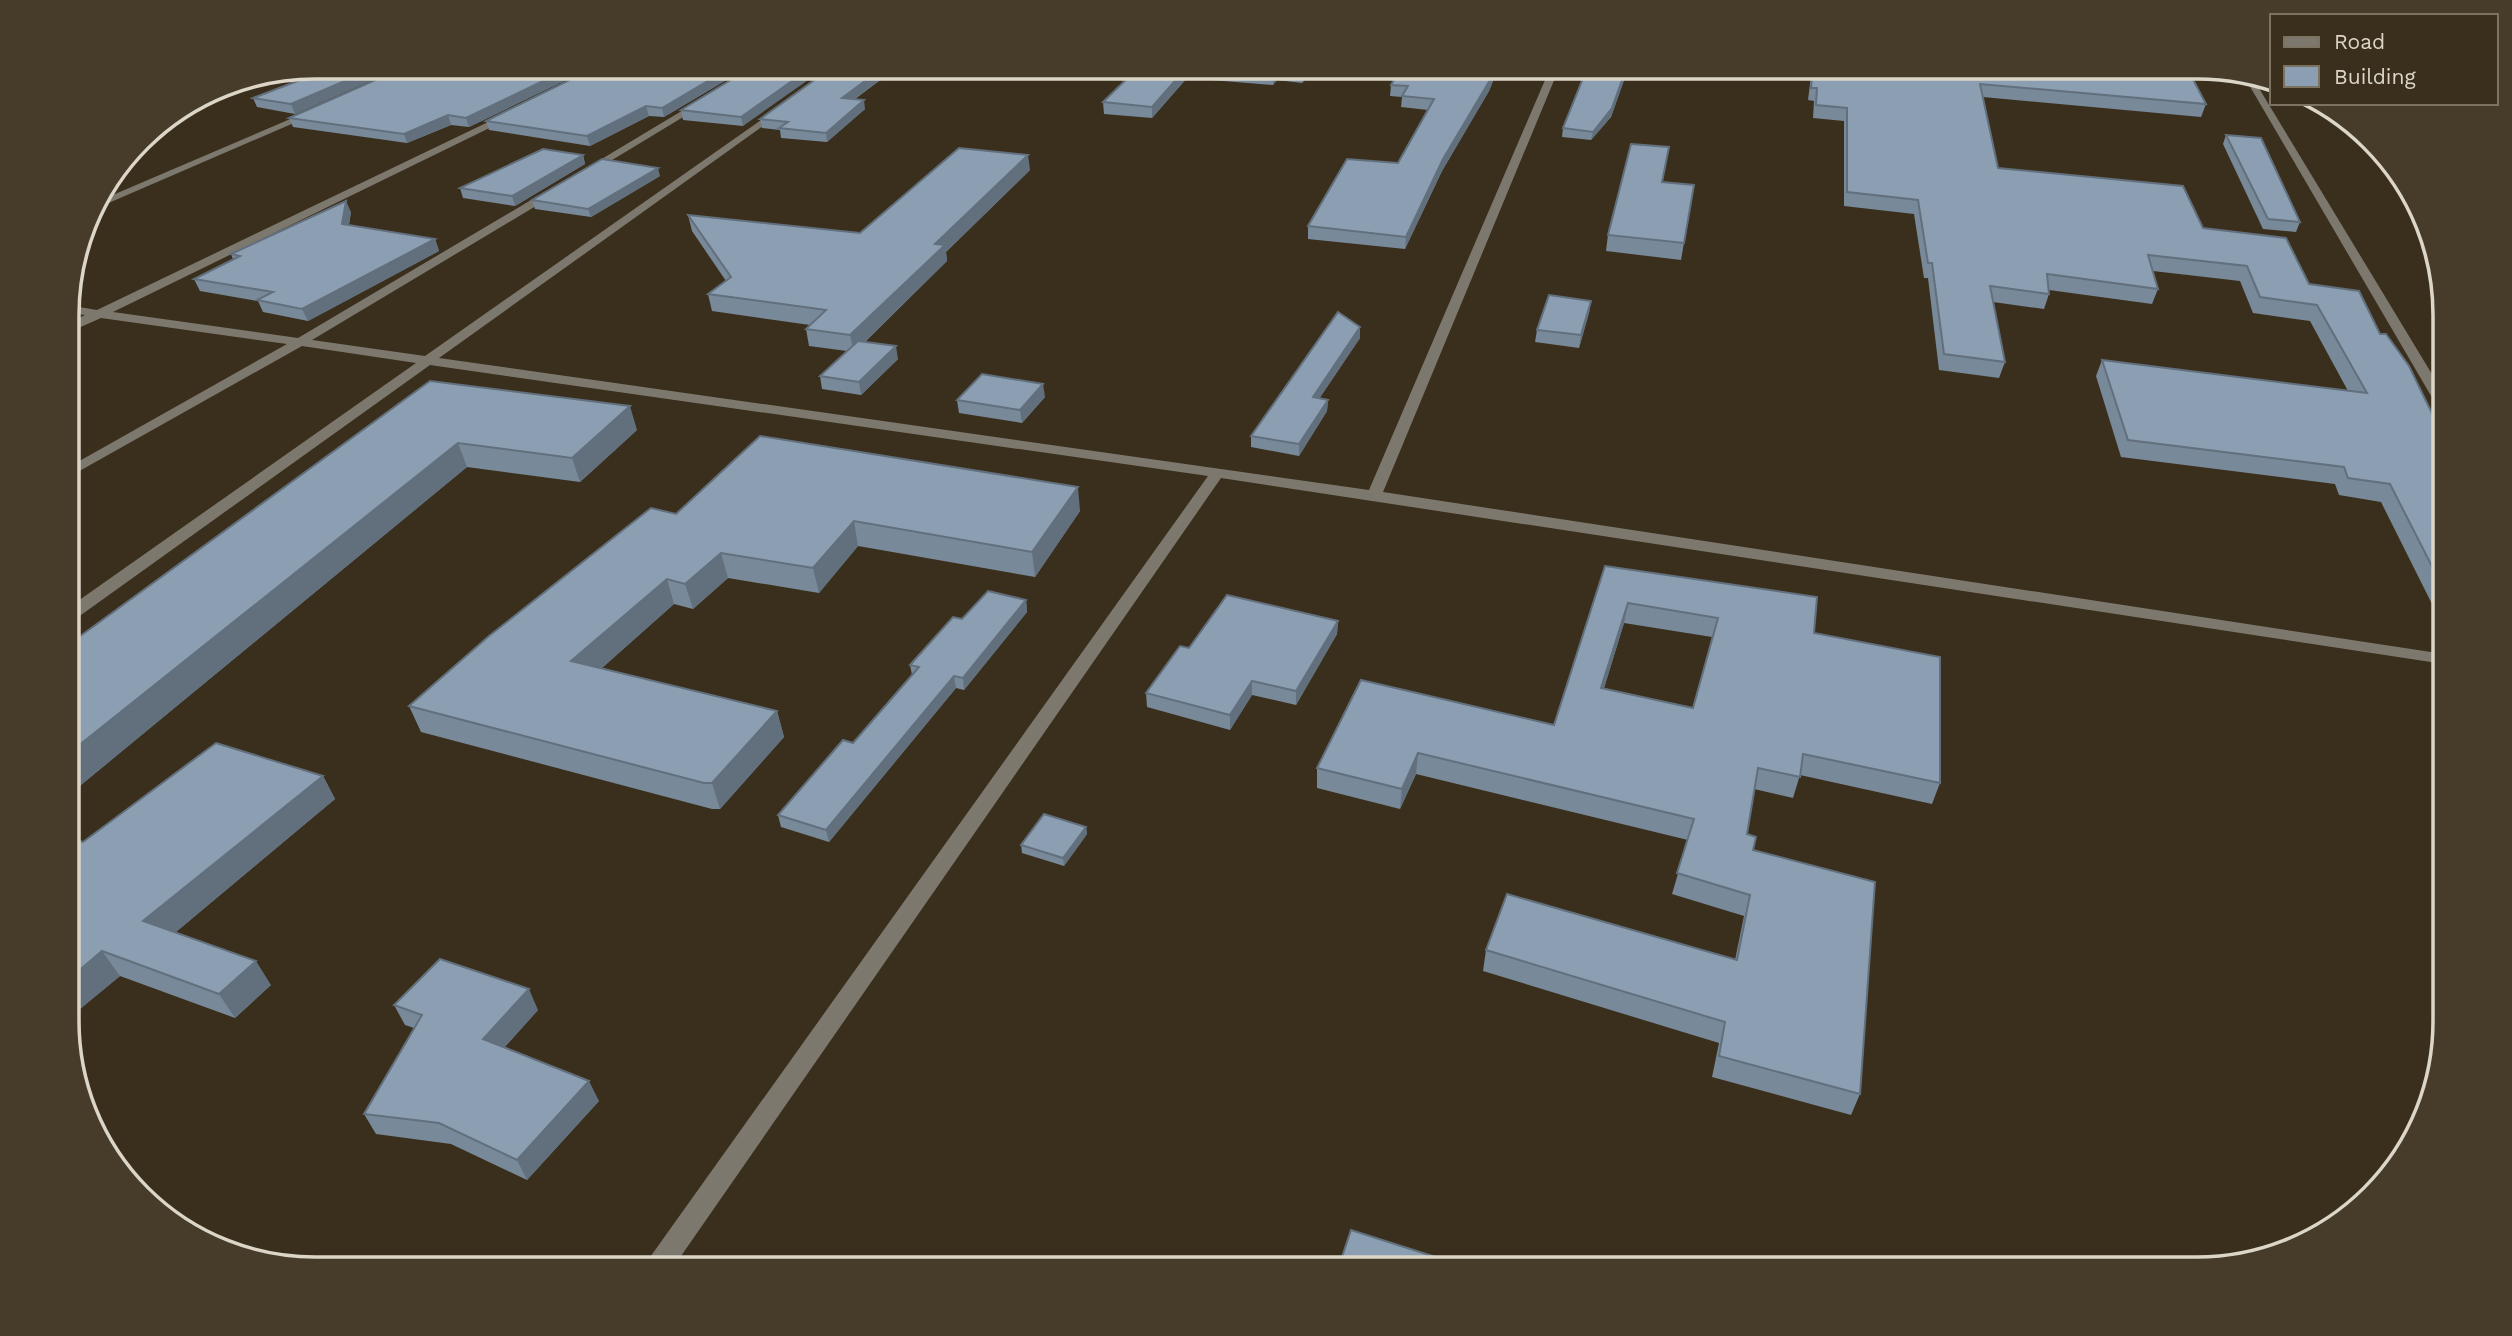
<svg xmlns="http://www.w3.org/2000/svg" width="2512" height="1336" viewBox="0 0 2512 1336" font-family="'Work Sans',sans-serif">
<rect width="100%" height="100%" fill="#3a2f1c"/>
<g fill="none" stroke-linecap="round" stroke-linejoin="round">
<g fill="#7d786e" fill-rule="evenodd">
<path d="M1551,66h9l-177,426 1061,162v10l-1223,-186 -549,791h-28l4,-9 560,-784 -778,-111 -356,255 -6,1v-13l348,-245 -114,-17 -235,132v-10l220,-124 -186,-26 -34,15v-9l18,-9 -18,-2v-8l30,5 412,-198 5,3 -2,2 -399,195 185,26 250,-148h8v4l-244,146 113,16 356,-250 5,3 -2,2 -345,247 930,132z"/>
<path d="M2245,78l9,2 190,314v16l-7,-4z"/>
<path d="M700,100l8,2 -119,72 -9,-2z"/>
<path d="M309,111l8,2 -227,98 4,-8z"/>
</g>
</g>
<g fill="#788999" fill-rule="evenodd">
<path d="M316,66h88l-109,48 -38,-7 -4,-9 75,-28 -11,-2z"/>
<path d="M407,66h188l-126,61 -18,-2 -44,18 -114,-16 -4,-9z"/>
<path d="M750,66l-86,51 -15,-1 -59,30 -101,-16 -3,-9z"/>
<path d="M754,66l-11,60 -60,-6 -2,-10z"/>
<path d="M899,66l-44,33 10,10 -38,33 -46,-4 -1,-8 -18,-2 -2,-9z"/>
<path d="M1140,66h179l-17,17 -25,-3 -4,5 -86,-7 -35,40 -48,-4 -1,-12z"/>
<path d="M1402,66h97l-10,25 -47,80 -37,78 -97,-10v-13l90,-63 30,-53 -27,-3 1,-10 -12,-1 1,-11z"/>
<path d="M1588,66h41l-18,51 -20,23 -29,-3 1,-9z"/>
<path d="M1798,66h388l20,38 -5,13 -218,-20 15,71 205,60 106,56 71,50 64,104v183l-4,-1 -59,-118 -42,-7 -4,-11 -214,-27 -25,-81 6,-16 246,31 -38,-70 -57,-8 -13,-32 -87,-10 5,18 -6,15 -103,-14v4l-5,15 -51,-7 12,60 -6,16 -60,-8 -11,-92h-4l-10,-64 -70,-8v-85l-31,-3 1,-17 -6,-1 4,-32z"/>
<path d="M2226,135l74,87 -4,10 -33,-3 -40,-85z"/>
<path d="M583,155l2,9 -70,42 -52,-8 -3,-10z"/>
<path d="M1030,170l-84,82 1,9 -82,81 33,17 -37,36 -39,-6 -2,-13 27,-25 -38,-5 -3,-17 4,-4 -98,-14 -4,-17 18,-13 -34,-50 -4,-16 172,18z"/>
<path d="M660,176l-69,41 -56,-8 -3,-9z"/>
<path d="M1663,182l31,3 -13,75 -75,-9 2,-16z"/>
<path d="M351,212l-2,13 86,14 4,12 -131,70 -45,-9 -5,-11 -58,-10 -6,-12 39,-20 -2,-5z"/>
<path d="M1591,301l-2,12 -10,35 -44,-6 2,-12z"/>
<path d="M1360,327v11l-41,61 9,1 -1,11 -28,45 -48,-9v-11z"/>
<path d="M430,381l207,49 -57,52 -113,-15 -397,327 -2,-1v-148z"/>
<path d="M1045,397l-23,26 -63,-10 -2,-13z"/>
<path d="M1080,511l-45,66 -177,-31 -39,47 -91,-15 -35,31 -19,-5 -72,64 175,43 7,26 -64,72h-8l-291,-77 -12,-26 267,-192z"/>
<path d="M1605,566l209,67 126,150 -8,21 -132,-29 -7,23 -39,-9 -7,45 6,16 107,244 -9,21 -139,-38 7,-34 -236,-72 3,-21 249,10 9,-44 -72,-22 16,-54 -272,-66 -16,35 -83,-21v-20l237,-43zM1624,623l88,14 -19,71 -89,-20z"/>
<path d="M1026,600l1,12 -63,78 -8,-2 -127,154 -48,-15 -3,-12 75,-72 59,-68 -2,-10 52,-46z"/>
<path d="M1338,621l-1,13 -41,71 -44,-10 -22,35 -83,-23 -1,-14 43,-45z"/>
<path d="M323,776l12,23 -159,133 95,53 -36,33 -115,-42 -51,42 14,-176z"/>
<path d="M1086,827l1,7 -23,32 -42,-13 -1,-8z"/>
<path d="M394,1005l144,5 -34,38 95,53 -72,79 -76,-36 -75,-10 -12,-20 50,-86 -9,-3z"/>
</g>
<g fill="#626f7d">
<path d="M380,66h24l-109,48 -4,-10z"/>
<path d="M574,66h21l-126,61 -3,-9z"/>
<path d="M733,66h17l-86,51 -2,-9z"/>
<path d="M813,66h15l-85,60 -2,-9z"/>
<path d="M885,66h14l-56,41 -1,-9z"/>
<path d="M1308,66h11l-17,17v-11z"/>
<path d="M1495,66h4l-10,25 -47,80 -37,78 1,-12 37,-78z"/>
<path d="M1627,66h2l-18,51 -20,23 2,-8z"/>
<path d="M1187,67v11l-35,40v-11z"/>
<path d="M1277,69v11l-4,5v-11z"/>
<path d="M864,100l1,9 -38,33 -1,-9z"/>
<path d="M646,106l3,10 -59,30 -3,-10z"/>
<path d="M448,115l3,10 -44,18 -3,-9z"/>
<path d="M583,155l2,9 -70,42 -3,-10z"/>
<path d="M1028,155l2,15 -84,82 1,9 -93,91 -4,-17 85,-91z"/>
<path d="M658,168l2,8 -69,41 -3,-8z"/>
<path d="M346,201l5,11 -4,24 -5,-12z"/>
<path d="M435,239l4,12 -131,70 -6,-12z"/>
<path d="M1591,301l-2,12 -10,35 2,-13z"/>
<path d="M1360,327v11l-48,71 1,-12z"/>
<path d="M896,346l2,13 -37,36 -2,-13z"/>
<path d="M1043,384l2,13 -23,26 -2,-13z"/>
<path d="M1328,400l-1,11 -28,45v-12z"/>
<path d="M630,406l7,24 -57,52 -8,-24z"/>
<path d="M458,443l9,24 -397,327 -2,-3v-37z"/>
<path d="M1078,487l2,24 -45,66 -3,-25z"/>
<path d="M854,521l4,25 -39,47 -6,-25z"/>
<path d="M721,553l7,25 -35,31 -8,-25z"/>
<path d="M667,579l7,25 -93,82 -10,-25z"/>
<path d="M1026,600l1,12 -63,78 -1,-12z"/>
<path d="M1628,603l-4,20 -26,85 3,-20z"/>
<path d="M1338,621l-1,13 -41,71v-14z"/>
<path d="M954,676l2,12 -127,154 -3,-12z"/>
<path d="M1252,681v14l-22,35v-15z"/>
<path d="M777,711l7,26 -64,72 -8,-26z"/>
<path d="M1418,753l-2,21 -16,35 2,-20z"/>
<path d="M323,776l12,23 -175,146 -17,-24z"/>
<path d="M1086,827l1,7 -23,32 -1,-8z"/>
<path d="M102,951l18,25 -51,42v-39z"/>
<path d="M256,961l15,24 -36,33 -16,-24z"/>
<path d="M529,989l9,21 -45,50 -10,-21z"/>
<path d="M589,1081l10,20 -72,79 -10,-20z"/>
</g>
<g fill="#8c9fb2" stroke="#626f7d" stroke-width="2" fill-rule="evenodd">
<path d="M337,66h43l-89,38 -38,-6z"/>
<path d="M407,66h167l-108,52 -18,-3 -44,19 -115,-16z"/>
<path d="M598,66h135l-71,42 -16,-2 -59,30 -101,-15z"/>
<path d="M754,66h59l-72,51 -60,-7z"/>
<path d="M834,66h51l-43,32 22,2 -38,33 -47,-5 9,-6 -28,-3z"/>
<path d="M1140,66h168l-6,6 -25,-3 -4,5 -86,-7 -35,40 -49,-5z"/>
<path d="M1402,66h93l-5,14 -47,79 -37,78 -98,-11 39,-67 51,4 36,-64 -32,-3 6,-10 -17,-1z"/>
<path d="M1588,66h39l-15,42 -19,24 -30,-4z"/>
<path d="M1813,66h373l20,38 -226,-20 18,84 185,18 20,42 83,10 23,46 50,7 21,43h6l23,32 35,72v152l-54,-106 -42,-6 -4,-11 -216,-27 -26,-80 265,33 -50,-88 -57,-8 -13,-31 -99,-11 10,34 -111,-15 2,20 -59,-8 15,76 -61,-8 -12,-91h-4l-10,-63 -71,-8v-84l-31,-3 1,-17h-6z"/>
<path d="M2226,135l35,3 39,84 -32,-3z"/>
<path d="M1631,144l38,3 -7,35 32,3 -10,58 -76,-8z"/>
<path d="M959,148l69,7 -93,89 10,1 -95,90 -44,-6 20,-19 -118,-16 23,-17 -43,-62 172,18z"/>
<path d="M543,149l40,6 -71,41 -52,-8z"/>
<path d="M602,159l56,9 -70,41 -56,-9z"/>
<path d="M346,201l-4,23 93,15 -133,70 -45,-9 16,-8 -79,-13 46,-23 -9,-2z"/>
<path d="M1549,295l42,6 -10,34 -44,-5z"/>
<path d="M1338,312l22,15 -47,70 15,3 -29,44 -48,-8z"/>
<path d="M858,341l38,5 -37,36 -39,-6z"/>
<path d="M982,374l61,10 -23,26 -63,-10z"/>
<path d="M430,381l200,25 -58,52 -114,-15 -390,311v-109z"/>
<path d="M760,436l318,51 -46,65 -178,-31 -41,47 -92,-15 -36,31 -18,-5 -96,82 206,50 -65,72h-8l-295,-77 80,-70 162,-128 25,6z"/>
<path d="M1605,566l212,31 -3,36 126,24v126l-137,-29 -3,23 -42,-9 -11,66 9,3 -3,13 122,32 -15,212 -141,-38 6,-34 -239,-72 21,-56 230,66 13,-65 -73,-22 17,-54 -276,-66 -16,36 -85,-21 44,-88 193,45zM1628,603l90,15 -25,90 -92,-20z"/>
<path d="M988,591l38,9 -63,78 -9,-2 -128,154 -48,-15 65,-75 10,3 66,-76 -9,-2 43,-48 9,2z"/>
<path d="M1227,595l111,26 -42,70 -44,-10 -22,34 -84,-22 34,-47 9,2z"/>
<path d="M216,743l107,33 -180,145 113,40 -37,33 -117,-43 -33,28 -1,-141 15,4z"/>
<path d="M1044,814l42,13 -23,31 -42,-13z"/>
<path d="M440,959l89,30 -46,50 106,42 -72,79 -78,-37 -75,-9 58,-99 -28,-10z"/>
<path d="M1351,1230l122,39h-135z"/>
</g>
<path d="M0 0H2512V1336H0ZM315 79H2197A236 236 0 0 1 2433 315V1021A236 236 0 0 1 2197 1257H315A236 236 0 0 1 79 1021V315A236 236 0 0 1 315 79Z" fill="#473c2a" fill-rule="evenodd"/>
<path fill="none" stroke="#dcd6c9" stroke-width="3.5" d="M315 79H2197A236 236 0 0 1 2433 315V1021A236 236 0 0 1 2197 1257H315A236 236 0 0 1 79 1021V315A236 236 0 0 1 315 79Z"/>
<rect x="2270" y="14" width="228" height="91" fill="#3a2f1c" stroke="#7b7261" stroke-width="2"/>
<rect x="2284" y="37" width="35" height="10" fill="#7d786e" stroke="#7b7261" stroke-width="2"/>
<text x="2334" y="49" font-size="21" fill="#dcd6c9">Road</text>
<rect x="2284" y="66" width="35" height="21" fill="#8c9fb2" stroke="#7b7261" stroke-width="2"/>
<text x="2334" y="84" font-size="21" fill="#dcd6c9">Building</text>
</svg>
